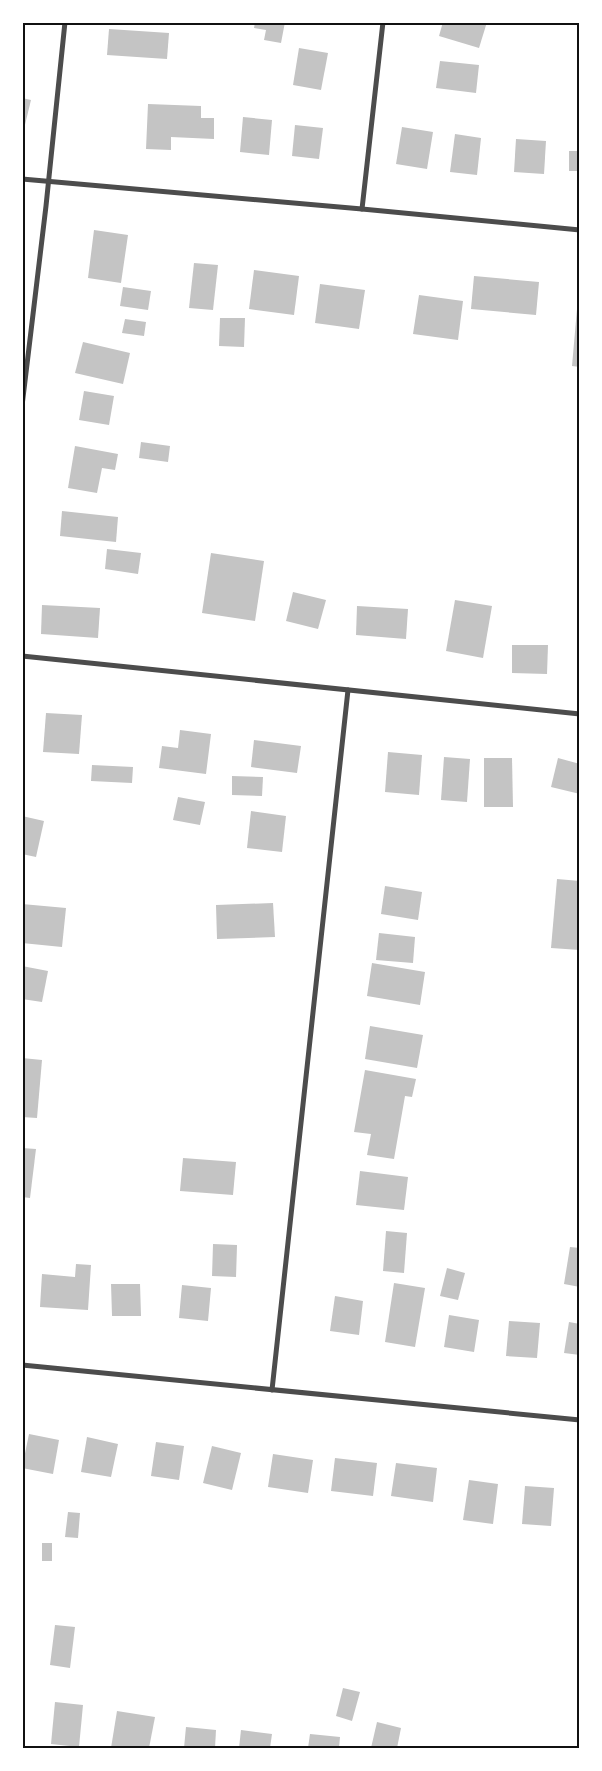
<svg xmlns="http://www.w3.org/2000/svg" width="602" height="1771" viewBox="0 0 602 1771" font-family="Barlow,sans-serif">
<rect width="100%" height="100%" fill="#fff"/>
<g fill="#c4c4c4">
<path d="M255,22h30l-4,21 -17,-3 2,-10 -12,-2z"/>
<path d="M443,22h44l-8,26 -40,-12z"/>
<path d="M109,29l60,4 -2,26 -60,-4z"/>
<path d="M299,48l29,5 -7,37 -28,-5z"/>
<path d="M440,61l39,4 -3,28 -40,-5z"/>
<path d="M22,98l9,2 -8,33h-1z"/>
<path d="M148,104l53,2v12h13v21l-43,-2v13l-25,-1z"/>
<path d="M243,117l29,3 -3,35 -29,-3z"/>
<path d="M295,125l28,3 -4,31 -27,-3z"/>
<path d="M402,127l31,5 -6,37 -31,-5z"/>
<path d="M455,134l26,4 -4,37 -27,-3z"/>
<path d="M516,139l30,2 -2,33 -30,-2z"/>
<rect x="569" y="151" width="11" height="20"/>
<path d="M94,230l34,5 -7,48 -33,-5z"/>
<path d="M194,263l24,2 -5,45 -24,-2z"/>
<path d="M254,270l45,6 -5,39 -45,-6z"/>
<path d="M474,276l65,6 -3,33 -65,-6z"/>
<path d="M320,284l45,6 -6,39 -44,-6z"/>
<path d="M123,287l28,4 -3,19 -28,-4z"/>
<path d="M419,295l44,6 -5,39 -45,-6z"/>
<path d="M577,309h3v58l-8,-1z"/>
<path d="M220,318h25l-1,29 -25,-1z"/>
<path d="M125,319l21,3 -2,14 -22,-3z"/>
<path d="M83,342l47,11 -7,31 -48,-11z"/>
<path d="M84,391l30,5 -5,29 -30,-5z"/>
<path d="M141,442l29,4 -2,16 -29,-4z"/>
<path d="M75,446l43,8 -3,16 -13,-2 -5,25 -29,-5z"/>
<path d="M62,511l56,6 -2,25 -56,-6z"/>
<path d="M107,549l34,4 -3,21 -33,-5z"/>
<path d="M211,553l53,8 -9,60 -53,-8z"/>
<path d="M293,592l33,8 -8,29 -32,-8z"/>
<path d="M455,600l37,6 -9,52 -37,-7z"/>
<path d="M42,605l58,3 -2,30 -57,-4z"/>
<path d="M357,606l51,3 -2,30 -50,-4z"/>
<path d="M512,645h36l-1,29 -35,-1z"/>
<path d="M46,713l36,2 -3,39 -36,-2z"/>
<path d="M180,730l31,4 -5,40 -47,-6 3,-22 16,2z"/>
<path d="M254,740l47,6 -4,27 -46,-6z"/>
<path d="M388,752l34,3 -3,40 -34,-3z"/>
<path d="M444,757l26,2 -3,43 -26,-2z"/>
<path d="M484,758h28l1,49h-29z"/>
<path d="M558,758l22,6v30l-29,-7z"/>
<path d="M92,765l41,2 -1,16 -41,-2z"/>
<path d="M232,776l31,1 -1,19 -30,-1z"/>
<path d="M178,797l27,5 -5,23 -27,-5z"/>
<path d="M251,811l35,5 -4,36 -35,-4z"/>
<path d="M22,816l22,5 -8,36 -14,-3z"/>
<path d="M557,879l23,2v69l-29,-2z"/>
<path d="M385,886l37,6 -4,28 -37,-6z"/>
<path d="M273,903l2,34 -58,2 -1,-34z"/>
<path d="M22,904l44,4 -4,39 -40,-4z"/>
<path d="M379,933l36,4 -2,26 -37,-3z"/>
<path d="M372,963l53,9 -5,33 -53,-9z"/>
<path d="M22,966l26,5 -6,31 -20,-3z"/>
<path d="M370,1026l53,9 -6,33 -52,-9z"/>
<path d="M22,1058l20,2 -5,58 -15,-1z"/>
<path d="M365,1070l51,9 -4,18 -7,-1 -11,63 -27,-4 4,-21 -17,-2z"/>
<path d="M22,1148l14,1 -6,49 -8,-1z"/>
<path d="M183,1158l53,4 -3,33 -53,-4z"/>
<path d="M360,1171l48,6 -4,33 -48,-5z"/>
<path d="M386,1231l21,2 -3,40 -21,-2z"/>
<path d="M213,1244l24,1 -1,32 -24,-1z"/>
<path d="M570,1247l10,1v39l-16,-3z"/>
<path d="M76,1264l15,1 -3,45 -48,-3 2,-33 33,3z"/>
<path d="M447,1268l18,5 -7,27 -18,-4z"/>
<path d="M394,1283l31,5 -10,59 -30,-5z"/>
<path d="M111,1284h29l1,32h-29z"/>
<path d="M182,1285l29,3 -3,33 -29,-3z"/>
<path d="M335,1296l28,5 -4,34 -29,-4z"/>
<path d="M449,1315l30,5 -5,32 -30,-5z"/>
<path d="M509,1321l31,2 -3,35 -31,-2z"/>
<path d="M569,1322l11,2v31l-16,-2z"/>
<path d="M29,1434l30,6 -6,34 -31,-6z"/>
<path d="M87,1437l31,7 -7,33 -30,-5z"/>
<path d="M156,1442l28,4 -5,34 -28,-4z"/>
<path d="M212,1446l29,7 -9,37 -29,-7z"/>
<path d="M273,1454l40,6 -5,33 -40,-6z"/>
<path d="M335,1458l42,5 -4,33 -42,-5z"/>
<path d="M396,1463l41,5 -4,34 -42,-6z"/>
<path d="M469,1480l29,4 -5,40 -30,-4z"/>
<path d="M525,1486l29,2 -3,38 -29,-2z"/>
<path d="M68,1512l12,1 -2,25 -13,-1z"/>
<rect x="42" y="1543" width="10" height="18"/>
<path d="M55,1625l20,2 -5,41 -20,-3z"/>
<path d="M343,1688l17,4 -8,29 -16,-5z"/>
<path d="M55,1702l28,3 -4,42 -28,-3z"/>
<path d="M117,1711l38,6 -6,31h-38z"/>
<path d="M377,1722l24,6 -4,20h-26z"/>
<path d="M186,1727l30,3 -1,18h-31z"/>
<path d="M241,1730l31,4 -2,14h-31z"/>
<path d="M310,1734l30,3 -1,11h-31z"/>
</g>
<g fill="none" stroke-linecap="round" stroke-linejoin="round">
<g stroke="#4c4c4c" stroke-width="5">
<path d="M22,179l340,30 218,21"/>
<path d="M362,209l21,-187"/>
<path d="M22,406l24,-200 19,-184"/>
<path d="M22,656l558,58"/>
<path d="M22,1365l558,55"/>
<path d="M272,1390l76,-700"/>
</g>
</g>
<rect width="602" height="1771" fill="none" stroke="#ffffff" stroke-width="48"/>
<rect x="24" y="24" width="554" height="1723" fill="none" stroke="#111" stroke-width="2"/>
</svg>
